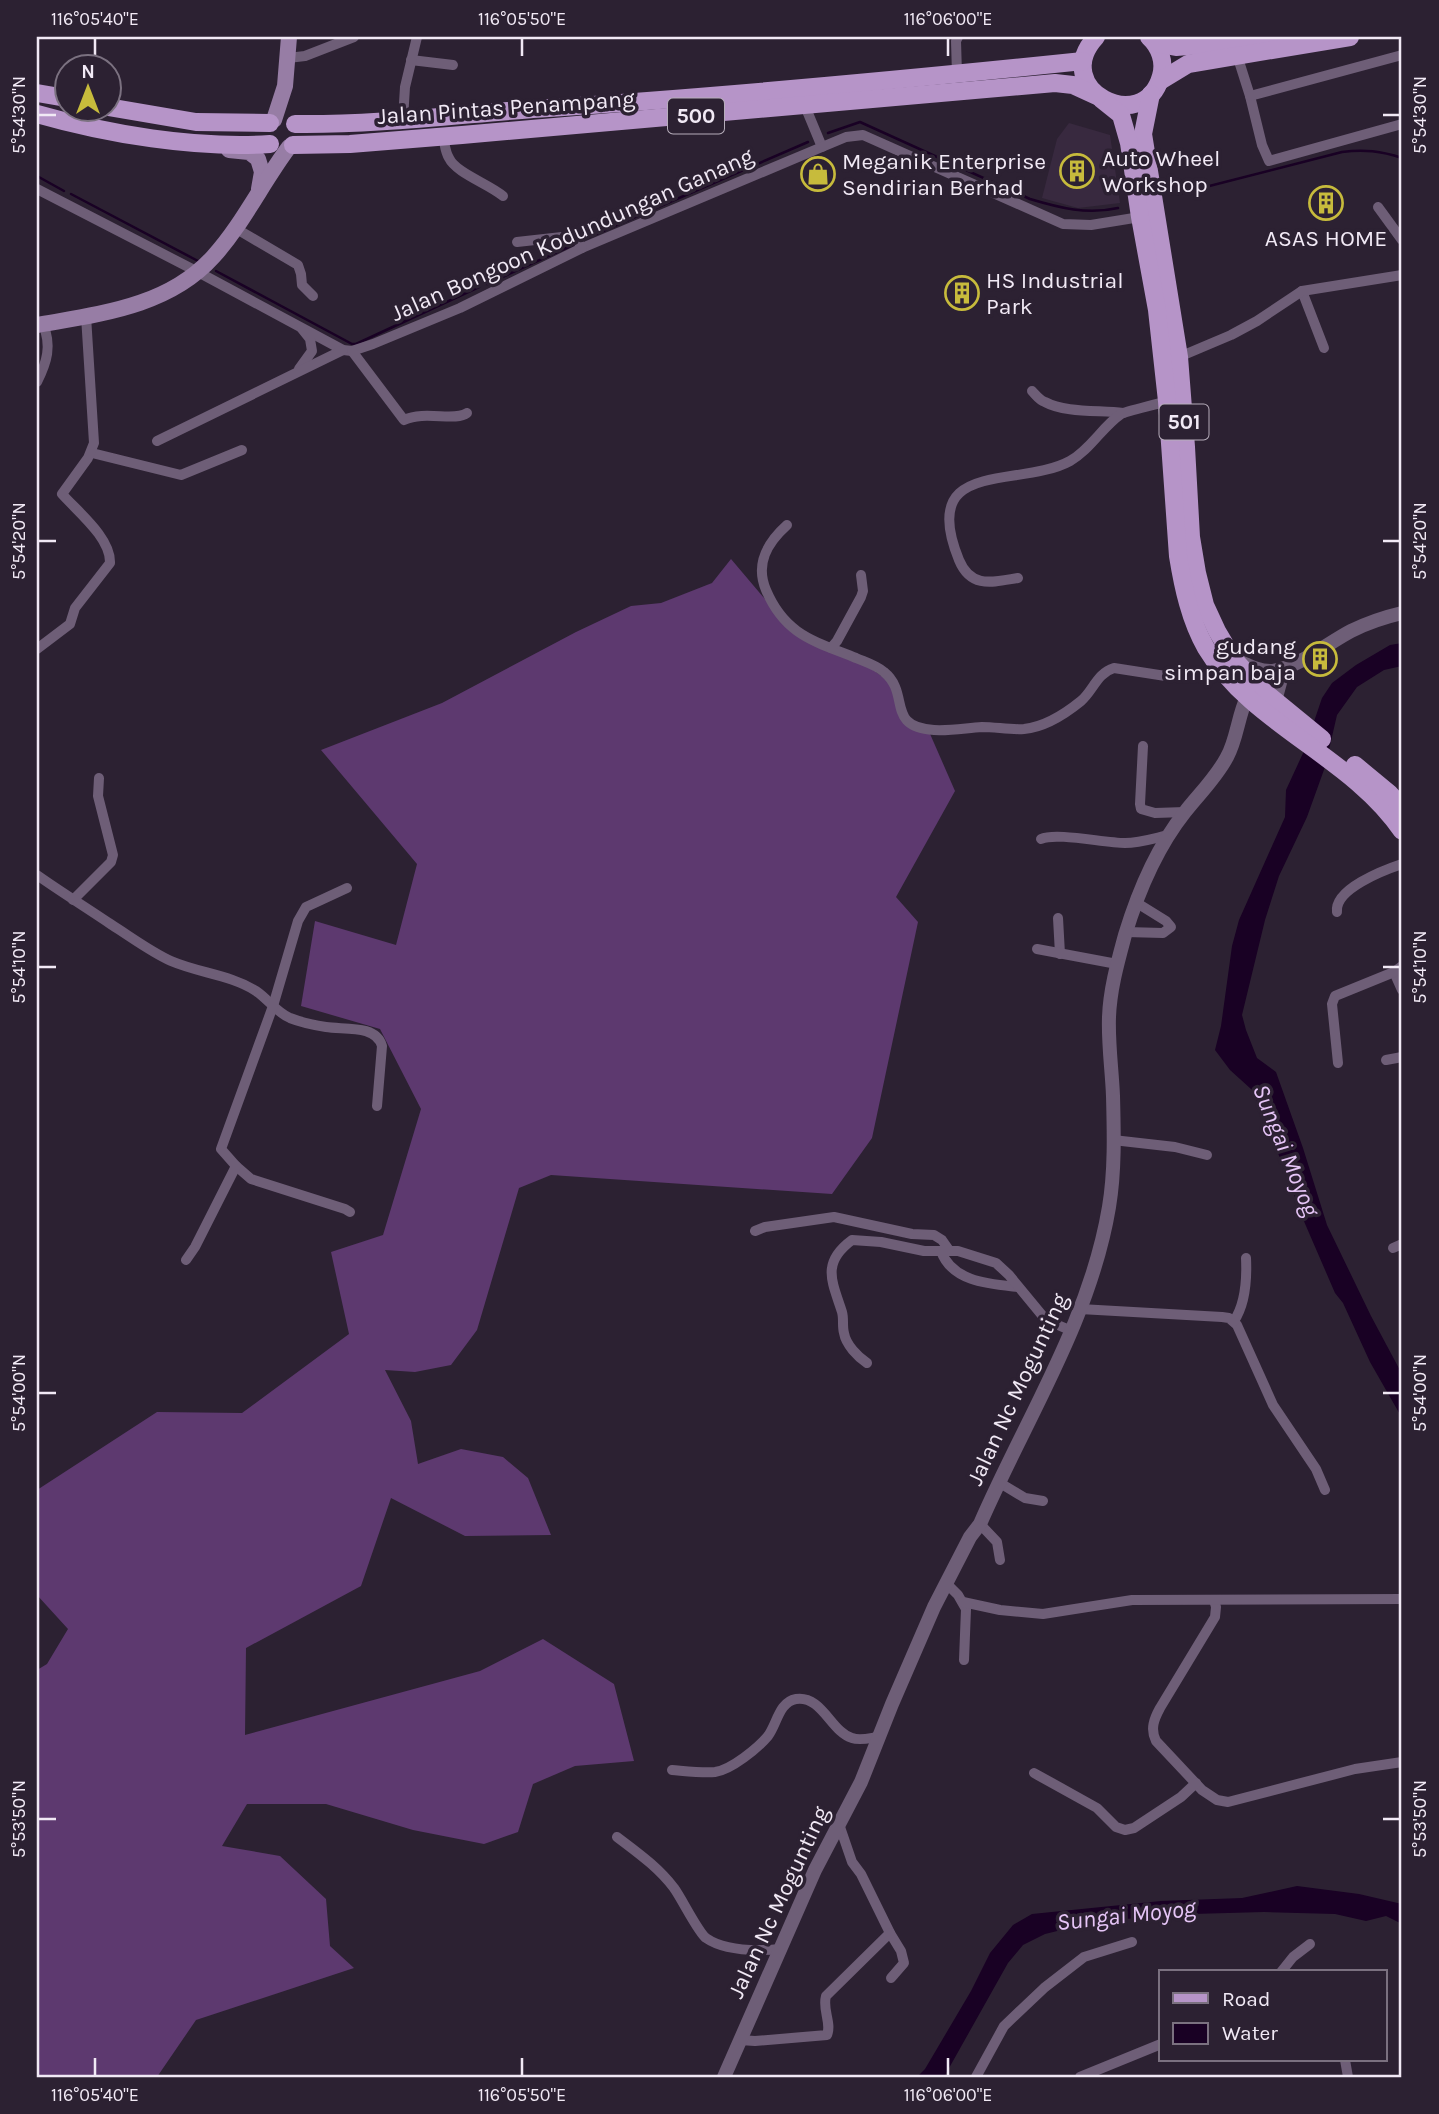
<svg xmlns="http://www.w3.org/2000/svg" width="1439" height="2114" viewBox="0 0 1439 2114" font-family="Karla,sans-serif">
<rect width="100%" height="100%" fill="#2c2132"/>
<path fill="#38293f" d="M1069,123l41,12 10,68 -42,5 -36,-10 15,-59z"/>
<path fill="#5d396f" d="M731,559l61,72 80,38 20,15 15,34 20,9 28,64 -59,106 22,25 -46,216 -40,56 -281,-19 -32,13 -42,142 -26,35 -36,7 -30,-2 26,51 7,43 43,-15 42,8 25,21 23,57 -86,1 -74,-38 -30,88 -115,62 -1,87 235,-64 63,-32 71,45 20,77 -59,5 -42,18 -15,48 -34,12 -71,-14 -87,-26h-79l-25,42 58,10 46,43 4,47 24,22 -158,52 -39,57h-120v-407l10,-6 21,-35 -31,-34v-105l120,-78 85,1 107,-79 -18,-82 52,-17 38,-126 -41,-80 -79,-23 14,-85 81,24 21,-81 -96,-114 121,-47 134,-71 55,-26 30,-3 51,-20z"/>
<g fill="#190124">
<path d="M1402,643v23l-18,4 -27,17 -20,28 -12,52 -18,50 -28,59 -14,44 -23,95 4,15 11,28 19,14 27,76 24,77 44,91 31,58v44l-32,-56 -27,-59 -8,-10 -32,-74 -33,-87 -19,-43 -21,-19 -15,-20 6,-24 11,-80 7,-26 46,-103 1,-27 18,-39 18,-53 10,-15 24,-18 34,-20z"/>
<path d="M1297,1886l62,8 43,10v20l-16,-8 -20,5 -31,-7 -71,-2 -72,2 -94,7 -53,13 -22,11 -15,18 -64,114h-27l8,-8 46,-78 19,-38 23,-28 19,-11 129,-13 81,-3z"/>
</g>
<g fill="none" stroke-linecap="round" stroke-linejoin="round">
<g stroke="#190124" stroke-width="2.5">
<path d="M828,133l32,-11 170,77c30,9 57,16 88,9"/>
<path d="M37,176l27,15"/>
<path d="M71,194l127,67"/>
<path d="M1178,194l164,-42c22,-3 39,-1 60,6"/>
<path d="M587,238l221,-96"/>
<path d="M216,271l136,73h4l123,-57"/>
<path d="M487,284l88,-40"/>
</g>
<g stroke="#6e5e77" stroke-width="10">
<path d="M1237,55l13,41 12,49 7,16 133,-37"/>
<path d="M288,58l17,-2 49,-19"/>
<path d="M411,60l42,5"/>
<path d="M957,74l-1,-33 2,-4"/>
<path d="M1250,96l152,-41"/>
<path d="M805,106l17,41"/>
<path d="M403,119l2,-32 12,-50"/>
<path d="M443,137c2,7 2,15 6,21 7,15 40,26 54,38"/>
<path d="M37,189l161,83 145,78 9,1 21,-7 87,-36 122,-60 240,-101 24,-10 17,-2 200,89 28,1 49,-8"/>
<path d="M1378,207l24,33"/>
<path d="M235,228l63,37 3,9 1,11 11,11"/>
<path d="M517,242l54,-6 5,2 6,10"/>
<path d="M1302,291l22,57"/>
<path d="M352,351l52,69c21,-10 51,2 63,-7"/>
<path d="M1179,357l52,-22 26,-14 45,-30 100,-16"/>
<path d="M299,369l13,-18 -2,-12 -8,-10"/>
<path d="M37,382c10,-20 15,-36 6,-58"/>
<path d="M1032,391c4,4 7,9 13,11 20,11 55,8 78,11"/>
<path d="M157,441l186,-91"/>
<path d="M92,453l89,22 61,-25"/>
<path d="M787,525c-20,18 -32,39 -21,65 19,45 48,51 90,68 9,4 20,7 28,14 27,22 1,55 50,58 16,1 32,-2 48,-3 14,0 28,3 42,2 21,-2 41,-15 57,-28 12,-10 16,-28 33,-33l58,9 26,-1 21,-8"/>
<path d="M1018,578c-25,4 -47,11 -59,-18 -42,-103 60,-71 111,-99 21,-12 32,-34 51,-47 6,-3 38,-10 46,-13"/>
<path d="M831,648l6,-7 24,-44 2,-6 -2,-16"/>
<path d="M37,649l33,-25 5,-16 35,-45c1,-25 -32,-51 -48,-69l26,-36 6,-15 -8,-127"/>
<path d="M1143,746l-3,58 1,5 14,4 30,-1"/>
<path d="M1041,839c15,-7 63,4 84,4 14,0 30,-5 44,-8"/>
<path d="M37,875c24,17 50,33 75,50 19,12 39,27 59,36 28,12 60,14 85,30 12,8 20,21 34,27 10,4 24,7 36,9 17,3 50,-3 56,19l-5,60"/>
<path d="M73,900l38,-38 2,-7 -15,-59 1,-18"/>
<path d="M1337,912c-3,-23 47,-42 65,-48"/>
<path d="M1058,918l2,36"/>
<path d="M1126,932l37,1 8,-6 -5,-6 -29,-18"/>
<path d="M1037,949l80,15"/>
<path d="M1402,966l-8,6 8,18"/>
<path d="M1386,1060l16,-3"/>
<path d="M1338,1063l-6,-59 3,-8 59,-24"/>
<path d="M1113,1140l62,7 32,8"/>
<path d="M236,1166l15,13 94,30 5,3"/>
<path d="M755,1231l10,-4 69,-10 78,17 22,1 8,5 7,10"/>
<path d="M1393,1248l9,-4"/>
<path d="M941,1251c11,31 49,33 77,36"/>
<path d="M186,1260l9,-13 41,-81 -15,-17 52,-143 25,-85 8,-14 41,-19"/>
<path d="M1080,1309l142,8 7,1 8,7 36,80 43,64 9,21"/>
<path d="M1234,1321c12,-18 13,-42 12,-63"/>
<path d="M867,1363c-9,-6 -21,-18 -23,-30 -2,-7 0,-14 -2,-21 -10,-31 -21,-49 10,-72l29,2 43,9h34l38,12 13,12 37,45 26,11"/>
<path d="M1000,1483l25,15 18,3"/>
<path d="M980,1524l17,18 3,18"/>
<path d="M946,1583l12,12 8,14 -2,51"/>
<path d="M1214,1600l2,7 -1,10 -55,91c-6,11 -10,21 -4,33l46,49 15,10 11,2 127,-33 47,-7"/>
<path d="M963,1602l37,8 43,4 89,-14 270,-1"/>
<path d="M672,1770c13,1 30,3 43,2 16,-2 43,-24 53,-36 9,-12 11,-34 28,-37 26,-4 35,33 56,39 8,3 18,0 26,-1"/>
<path d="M1034,1773l63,35 19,19 9,3 9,-2 47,-31 15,-14"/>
<path d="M839,1824l13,38 9,12 29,59 11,18 3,12 -13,15"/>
<path d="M617,1837c21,16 41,30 57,51 8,11 24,44 32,50 20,14 52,13 75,11"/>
<path d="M1281,1972l12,-15 17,-13"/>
<path d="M740,2040l15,1 72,-6c5,-12 -5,-25 -1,-39l64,-63"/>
<path d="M1345,2060l3,17"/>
<path d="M976,2077l28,-51 40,-38 40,-31 48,-15"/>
<path d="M1080,2077l81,-33"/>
</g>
<g stroke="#6e5e77" stroke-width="14">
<path d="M1237,660c12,6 23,12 36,11 26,-4 55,-28 78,-40 16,-8 34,-14 51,-18"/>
<path d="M1275,701l6,-22 9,-13"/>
<path d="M724,2077l91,-207 46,-88 31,-78 42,-97 36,-70 10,-13c45,-104 110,-203 129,-317 6,-36 5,-74 4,-111 -1,-26 -5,-52 -4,-79 1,-28 9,-56 16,-82 13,-43 33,-89 60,-123 14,-18 31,-34 42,-55 10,-18 11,-41 20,-60"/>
</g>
<g stroke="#977da5" stroke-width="16">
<path d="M274,120l11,-34 4,-49"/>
<path d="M229,150l20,2 9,7 4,13 -3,17"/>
<path d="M37,325c62,-11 131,-18 176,-68 30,-33 49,-74 76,-110"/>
</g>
<g stroke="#b694c8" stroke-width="18">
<path d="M1096,37c-48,52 48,101 65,39 4,-14 -1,-29 -12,-39"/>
<path d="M1154,41l6,3 16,3 99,-8"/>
<path d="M1160,81l28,-17 162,-27"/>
<path d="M37,93l29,5"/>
<path d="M1151,94l-8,40 36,223 7,90 5,90 6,36 8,32 12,26 16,27 28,31 61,50"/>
<path d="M1101,99l20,16 8,28 11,74 17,93 10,91 11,155c5,31 12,64 28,92 46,77 145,108 196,183"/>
<path d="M108,107l88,15 74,1"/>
<path d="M37,114c70,20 159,35 233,30"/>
<path d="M295,124c79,1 159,-9 238,-15 184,-12 367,-29 550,-48"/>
<path d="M293,145l57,-1 112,-9 593,-52 18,2 24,11"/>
<path d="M1355,765l35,29 12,13"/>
</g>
</g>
<path fill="none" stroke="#f1e9f5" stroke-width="2.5" d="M95,38v18M522,38v18M948,38v18M38,115h18M1383,115h17M38,541h18M1383,541h17M38,967h18M1383,967h17M38,1393h18M1383,1393h17M38,1819h18M1383,1819h17M95,2058v18M522,2058v18M948,2058v18"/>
<defs>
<g id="building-ring" transform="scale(1.75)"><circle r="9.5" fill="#2c2132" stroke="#c7bb3c" stroke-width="1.5"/><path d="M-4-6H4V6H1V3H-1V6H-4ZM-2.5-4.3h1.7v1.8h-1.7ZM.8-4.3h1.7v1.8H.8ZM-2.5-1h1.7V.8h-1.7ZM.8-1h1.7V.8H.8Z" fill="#c7bb3c"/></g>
<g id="shop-ring" transform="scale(1.75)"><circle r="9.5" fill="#2c2132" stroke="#c7bb3c" stroke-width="1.5"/><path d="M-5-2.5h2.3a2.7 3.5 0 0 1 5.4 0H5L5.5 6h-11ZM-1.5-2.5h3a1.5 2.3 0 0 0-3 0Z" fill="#c7bb3c"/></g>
</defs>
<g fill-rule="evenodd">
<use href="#building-ring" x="1077" y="171"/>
<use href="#shop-ring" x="818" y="174"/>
<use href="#building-ring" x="1326" y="203"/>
<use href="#building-ring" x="962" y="293"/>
<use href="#building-ring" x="1320" y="659"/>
</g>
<g text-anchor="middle" stroke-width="7" stroke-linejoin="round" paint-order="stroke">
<g fill="#2c2132" stroke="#b6adba" stroke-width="2">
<rect x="668" y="98.5" width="56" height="35" rx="5"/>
<rect x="1159.5" y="404.5" width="49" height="35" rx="5"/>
</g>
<g font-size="21" font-weight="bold" fill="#f1e9f5">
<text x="696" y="123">500</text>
<text x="1184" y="429">501</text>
</g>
<g font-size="23" fill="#f1e9f5" stroke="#2c2132">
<text transform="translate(506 107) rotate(-4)" y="8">Jalan Pintas Penampang</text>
<text transform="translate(572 234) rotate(-24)" y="8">Jalan Bongoon Kodundungan Ganang</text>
<text transform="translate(1017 1389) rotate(-65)" y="8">Jalan Nc Mogunting</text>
<text transform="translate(778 1902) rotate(-65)" y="8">Jalan Nc Mogunting</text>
</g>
<g font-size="23" fill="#f1e9f5" stroke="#2c2132" text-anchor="start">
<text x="1102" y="166">Auto Wheel<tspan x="1102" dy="26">Workshop</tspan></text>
<text x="842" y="169">Meganik Enterprise<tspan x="842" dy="26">Sendirian Berhad</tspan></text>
<text x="1326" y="246" text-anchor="middle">ASAS HOME</text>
<text x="986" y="288">HS Industrial<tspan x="986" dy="26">Park</tspan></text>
<text x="1296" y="654" text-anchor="end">gudang<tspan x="1296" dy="26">simpan baja</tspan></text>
</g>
<g font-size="24" font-style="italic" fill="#e6c5f7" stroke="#2c2132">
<text transform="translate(1286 1150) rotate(68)" y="8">Sungai Moyog</text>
<text transform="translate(1126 1915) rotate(-6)" y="8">Sungai Moyog</text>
</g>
</g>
<rect width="1439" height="2114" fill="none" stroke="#2c2132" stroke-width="77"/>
<rect x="1159" y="1970" width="228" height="91" fill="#2c2132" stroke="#7b7180" stroke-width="2"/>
<rect x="1173" y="1993" width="35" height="10" fill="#b694c8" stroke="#7b7180" stroke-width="2"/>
<text x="1222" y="2006" font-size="21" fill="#f1e9f5">Road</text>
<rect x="1173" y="2023" width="35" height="21" fill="#190124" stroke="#7b7180" stroke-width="2"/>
<text x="1222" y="2040" font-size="21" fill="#f1e9f5">Water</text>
<g transform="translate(88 88)"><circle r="33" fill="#2c2132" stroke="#7b7180" stroke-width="2"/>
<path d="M0-5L12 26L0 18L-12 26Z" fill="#c7bb3c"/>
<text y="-10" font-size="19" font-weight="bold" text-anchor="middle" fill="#f1e9f5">N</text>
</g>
<rect x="38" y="38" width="1362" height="2038" fill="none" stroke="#f1e9f5" stroke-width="2.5"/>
<g font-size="18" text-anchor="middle" fill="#f1e9f5">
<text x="95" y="25">116°05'40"E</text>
<text x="522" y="25">116°05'50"E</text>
<text x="948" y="25">116°06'00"E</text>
<text transform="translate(19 115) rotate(-90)" y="6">5°54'30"N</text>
<text transform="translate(1420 115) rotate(-90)" y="6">5°54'30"N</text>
<text transform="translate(19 541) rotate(-90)" y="6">5°54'20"N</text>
<text transform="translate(1420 541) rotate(-90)" y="6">5°54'20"N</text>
<text transform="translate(19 967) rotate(-90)" y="6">5°54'10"N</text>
<text transform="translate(1420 967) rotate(-90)" y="6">5°54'10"N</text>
<text transform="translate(19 1393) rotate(-90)" y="6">5°54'00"N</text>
<text transform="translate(1420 1393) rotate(-90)" y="6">5°54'00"N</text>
<text transform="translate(19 1819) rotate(-90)" y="6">5°53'50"N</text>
<text transform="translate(1420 1819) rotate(-90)" y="6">5°53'50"N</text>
<text x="95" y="2101">116°05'40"E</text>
<text x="522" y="2101">116°05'50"E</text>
<text x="948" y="2101">116°06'00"E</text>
</g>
</svg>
